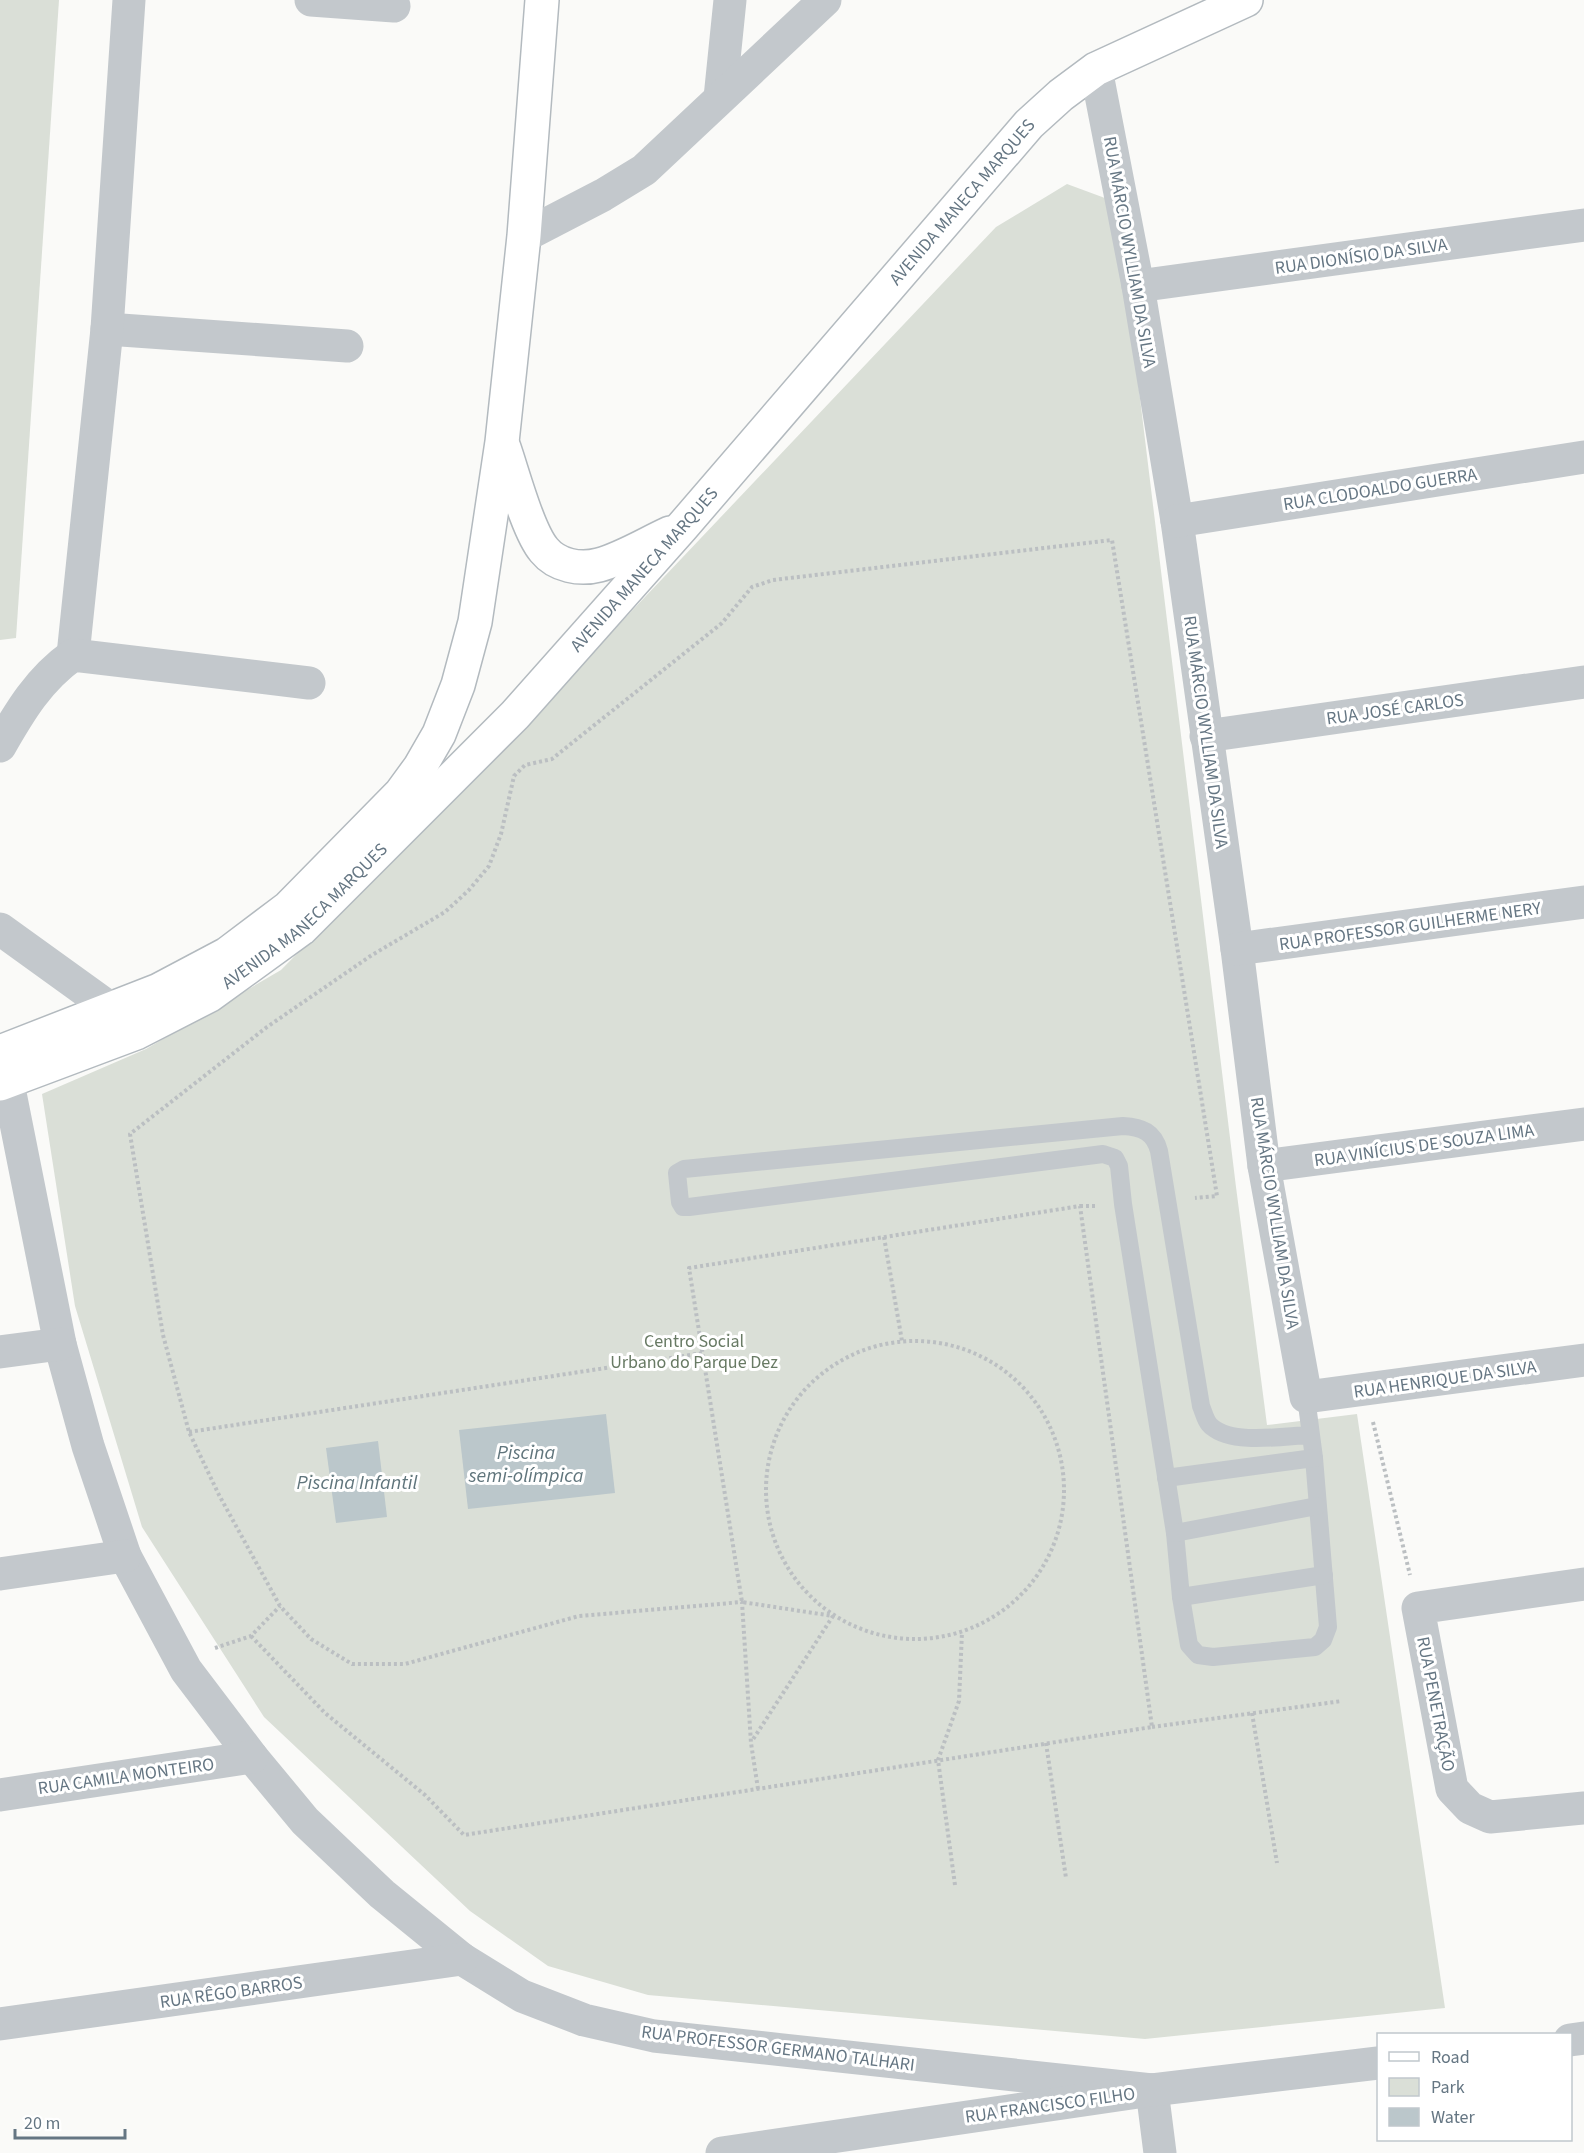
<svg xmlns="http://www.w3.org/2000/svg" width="1584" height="2153" viewBox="0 0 1584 2153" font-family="'Source Sans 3',sans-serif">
<rect width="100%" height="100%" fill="#fafaf8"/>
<g fill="#dadfd7">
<path d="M0,0h59l-43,638 -16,2z"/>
<path d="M1067,184l46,17 16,107 107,879 31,238 90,-11 88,594 -300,31 -497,-44 -100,-29 -78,-55 -206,-194 -122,-190 -67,-221 -33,-212 104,-45 135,-79 308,-314 407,-429z"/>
</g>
<g fill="#bbc7cb">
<path d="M606,1414l9,79 -147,16 -9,-79z"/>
<path d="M378,1441l9,76 -51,6 -10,-75z"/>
</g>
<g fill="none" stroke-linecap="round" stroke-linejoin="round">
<g stroke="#b3babf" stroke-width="36">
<g id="secondary">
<path d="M504,448c9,26 24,83 40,102 13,16 36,20 55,15 23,-6 49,-22 71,-32"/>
<path d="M0,1052l159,-62 68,-36 61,-46 113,-115 19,-26 19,-33 19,-49 17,-63 27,-180 22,-206 18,-236"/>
<path id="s1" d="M0,1084l136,-51 74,-38 91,-66 214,-214 167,-188 347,-403 32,-29 35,-26 150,-69"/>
</g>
</g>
<g stroke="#bbbfc2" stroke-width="4" stroke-dasharray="3 3" stroke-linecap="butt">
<path d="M1080,1206h15"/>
<path d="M884,1237l18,104"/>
<circle cx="915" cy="1490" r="149"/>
<path d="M1373,1422l37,153"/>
<path d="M189,1432l514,-79"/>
<path d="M251,1636l74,77 100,82 39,40 688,-108 -72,-521 -391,62 53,334 91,14 -81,125"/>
<path d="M215,1648l36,-12 29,-30"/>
<path d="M1252,1713l25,150"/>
<path d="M1152,1727l190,-26"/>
<path d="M1046,1743l20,135"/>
<path d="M758,1789l-7,-46 -9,-141 -163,14 -174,48h-53l-41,-25 -31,-33 -61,-111 -30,-63 -26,-97 -33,-201 137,-107 105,-72 73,-43 24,-22 20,-24 12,-32 13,-58 11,-11 27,-6 170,-136 30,-36 21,-7 339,-40 105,656 -22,2"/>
<path d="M955,1885l-17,-125 21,-59 3,-69"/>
</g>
<g stroke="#c3c8cc" stroke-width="18">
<path d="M1306,1397l8,61 14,169 -5,13 -8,7 -102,10 -15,-2 -9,-10 -8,-48 -6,-64 -52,-329 -4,-38 -4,-8 -12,-4 -414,53h-6l-3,-5 -3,-29 7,-4 439,-43c19,1 31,6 36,25l42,255c3,7 5,17 11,21 21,18 71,9 98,8"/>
<path d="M1166,1478l148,-20"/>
<path d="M1175,1533l142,-27"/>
<path d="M1181,1597l143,-22"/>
</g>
<g stroke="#c3c8cc" stroke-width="33">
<path d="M311,0l83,6"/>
<path d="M1096,69l42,217 39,235 60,428 27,217 42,231 278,-37"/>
<path d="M720,98l10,-98"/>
<path d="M524,236l79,-41 41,-25 181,-170"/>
<path d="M1138,286l446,-61"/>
<path d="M107,329l240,17"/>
<path d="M1177,521l407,-64"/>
<path d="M73,655l34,-326 22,-329"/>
<path d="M1206,736l378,-54"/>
<path d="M0,746c20,-35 39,-67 73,-91l236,28"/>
<path d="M0,929l111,80 17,17"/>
<path d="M1237,949l347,-47"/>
<path d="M2,1053l58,291 28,102 37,110 61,114 66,87 53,64 77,73 80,65 60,37 62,24 70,16 498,54"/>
<path d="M1264,1166l320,-42"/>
<path d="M0,1352l60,-8"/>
<path d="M0,1574l125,-18"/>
<path d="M1584,1584l-166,24 34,181 18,19 20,9 94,-9"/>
<path d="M0,1795l252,-38"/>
<path d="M0,2024l462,-65"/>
<path d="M1570,2040l14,-2"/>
<path d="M1152,2090l8,63"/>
<path d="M722,2153l430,-63 226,-27"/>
</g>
<use href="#secondary" stroke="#fff" stroke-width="33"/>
</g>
<g text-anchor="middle" stroke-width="6" stroke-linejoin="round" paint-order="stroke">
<g font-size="18" fill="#657683" stroke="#fff">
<text dy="6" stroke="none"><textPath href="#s1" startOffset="1324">AVENIDA MANECA MARQUES</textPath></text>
<text transform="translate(1130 252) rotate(80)" y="6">RUA MÁRCIO WYLLIAM DA SILVA</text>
<text transform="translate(1361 256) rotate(-8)" y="6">RUA DIONÍSIO DA SILVA</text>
<text transform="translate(1380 489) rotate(-9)" y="6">RUA CLODOALDO GUERRA</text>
<text dy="6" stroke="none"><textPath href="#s1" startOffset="838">AVENIDA MANECA MARQUES</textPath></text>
<text transform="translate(1395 709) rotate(-8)" y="6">RUA JOSÉ CARLOS</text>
<text transform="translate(1206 732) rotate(82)" y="6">RUA MÁRCIO WYLLIAM DA SILVA</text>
<text dy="6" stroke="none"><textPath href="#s1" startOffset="352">AVENIDA MANECA MARQUES</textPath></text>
<text transform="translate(1410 926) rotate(-8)" y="6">RUA PROFESSOR GUILHERME NERY</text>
<text transform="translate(1424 1145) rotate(-8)" y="6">RUA VINÍCIUS DE SOUZA LIMA</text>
<text transform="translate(1275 1213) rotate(81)" y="6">RUA MÁRCIO WYLLIAM DA SILVA</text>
<text transform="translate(1445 1379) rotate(-8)" y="6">RUA HENRIQUE DA SILVA</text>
<text transform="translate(1436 1704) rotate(79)" y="6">RUA PENETRAÇÃO</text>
<text transform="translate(126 1776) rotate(-8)" y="6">RUA CAMILA MONTEIRO</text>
<text transform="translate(231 1992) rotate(-8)" y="6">RUA RÊGO BARROS</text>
<text transform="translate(778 2048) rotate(7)" y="6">RUA PROFESSOR GERMANO TALHARI</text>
<text transform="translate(1050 2105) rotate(-8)" y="6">RUA FRANCISCO FILHO</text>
</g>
<g font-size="18" fill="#687a64" stroke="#fff">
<text x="694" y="1347">Centro Social<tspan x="694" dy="21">Urbano do Parque Dez</tspan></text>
</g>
<g font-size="20" font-style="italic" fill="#60757c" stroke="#fff">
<text x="526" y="1459">Piscina<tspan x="526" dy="23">semi-olímpica</tspan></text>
<text x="357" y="1489">Piscina Infantil</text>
</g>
</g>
<rect x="1377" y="2033" width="195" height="108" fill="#ffffff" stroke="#c1c8cd" stroke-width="1.5"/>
<rect x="1389" y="2052" width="30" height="9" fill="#ffffff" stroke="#c1c8cd" stroke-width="1.5"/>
<text x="1431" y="2063" font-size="18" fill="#657683">Road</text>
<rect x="1389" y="2078" width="30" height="18" fill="#dadfd7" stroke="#c1c8cd" stroke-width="1.5"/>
<text x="1431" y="2093" font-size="18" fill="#657683">Park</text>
<rect x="1389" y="2108" width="30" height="18" fill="#bbc7cb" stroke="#c1c8cd" stroke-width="1.5"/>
<text x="1431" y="2123" font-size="18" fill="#657683">Water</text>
<path d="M15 2129v9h110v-9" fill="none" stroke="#657683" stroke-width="3"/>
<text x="24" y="2129" font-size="18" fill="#657683" stroke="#ffffff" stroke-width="4.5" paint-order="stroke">20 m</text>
</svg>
